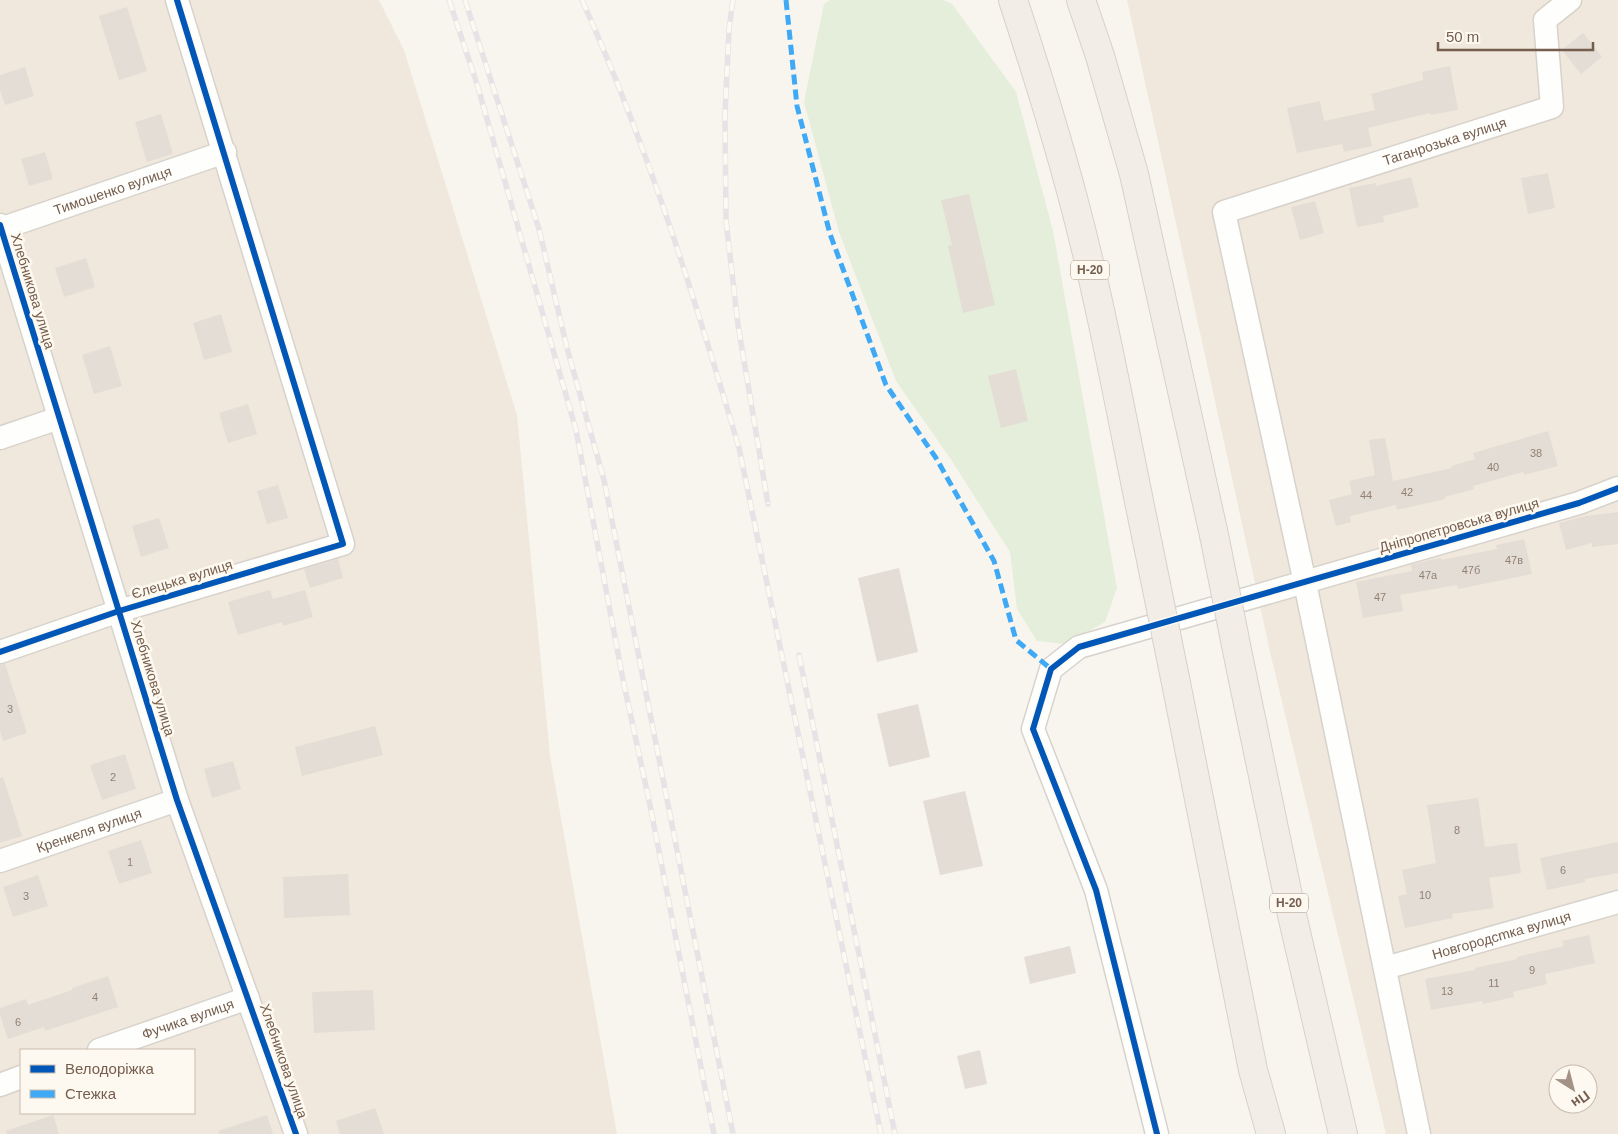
<svg xmlns="http://www.w3.org/2000/svg" width="1618" height="1134" viewBox="0 0 1618 1134" font-family="Arial,sans-serif">
<rect width="100%" height="100%" fill="#f7f5ee"/>
<g fill="#f0e8dc" fill-rule="evenodd">
<path d="M0,0h379l25,50 113,365 33,341 67,378h-617zM21,1050h173v63h-173z"/>
<path d="M1127,0h491v1134h-232l-115,-478zM1558,1074h30v30h-30z"/>
</g>
<path fill="#e4eeda" d="M830,0h113l9,4 64,88 37,139 64,357 -12,34 -39,22 -29,-3 -20,-32 -7,-57 -60,-94 -54,-77 -57,-149 -35,-130 20,-98z"/>
<g fill="#e4ddd5">
<path d="M127,7l20,64 -28,9 -20,-64z"/>
<path d="M1583,33l19,24 -21,17 -19,-24z"/>
<path d="M1450,66l8,44 -28,5v-2l-62,15 4,18 -28,6 -2,-8 -45,9 -10,-45 33,-7 4,20 51,-11 -4,-16 52,-14 -1,-8z"/>
<path d="M25,67l9,29 -29,9 -5,-15v-15z"/>
<path d="M161,114l12,40 -26,8 -12,-40z"/>
<path d="M45,152l8,27 -24,7 -8,-27z"/>
<path d="M1548,173l7,35 -27,6 -7,-36z"/>
<path d="M1411,177l8,30 -36,9 1,6 -27,5 -8,-39 27,-5v3z"/>
<path d="M969,194l26,111 -32,8 -15,-67 4,-1 -11,-45z"/>
<path d="M1315,201l9,32 -24,7 -9,-33z"/>
<path d="M86,258l9,29 -31,10 -9,-29z"/>
<path d="M221,314l11,38 -28,8 -11,-37z"/>
<path d="M110,346l12,40 -28,8 -12,-39z"/>
<path d="M1016,369l12,52 -27,7 -13,-52z"/>
<path d="M248,404l9,30 -29,9 -9,-30z"/>
<path d="M1548,431l10,35 -34,9 -1,-3 -50,14 1,3 -29,8v2l-48,11 -1,-5 -46,11 1,6 -15,4 -7,-26 23,-6 -3,-13 26,-6 -6,-35 16,-2 8,43 59,-13 -1,-2 24,-7 -2,-6z"/>
<path d="M278,485l10,33 -21,6 -10,-33z"/>
<path d="M1618,512v32l-26,3v-4l-26,7 -7,-27 27,-7z"/>
<path d="M159,518l10,30 -28,9 -9,-31z"/>
<path d="M1524,539l8,35 -74,15 -1,-4 -57,10 3,16 -40,7 -7,-36 56,-11 -1,-6 19,-5 11,-2v2l56,-11 -1,-4z"/>
<path d="M338,559l5,19 -33,10 -6,-19z"/>
<path d="M899,568l19,84 -41,10 -19,-84z"/>
<path d="M270,590l3,9 32,-9 8,27 -30,9 -1,-4 -44,13 -10,-33z"/>
<path d="M5,664l22,69 -24,8 -3,-10v-66z"/>
<path d="M918,704l12,53 -41,10 -12,-53z"/>
<path d="M375,726l8,29 -81,21 -7,-29z"/>
<path d="M125,754l11,35 -34,11 -12,-35z"/>
<path d="M233,761l8,28 -29,9 -8,-29z"/>
<path d="M3,777l19,59 -22,7v-65z"/>
<path d="M965,791l18,75 -43,9 -17,-74z"/>
<path d="M1478,798l7,49 32,-4 4,30 -32,5 5,30 -42,6 1,4 -48,10 -7,-32 9,-2 -5,-24 34,-7 -9,-58z"/>
<path d="M141,840l11,33 -33,11 -11,-33z"/>
<path d="M1618,842v31l-33,6v3l-38,8 -7,-32z"/>
<path d="M348,874l2,41 -66,3 -1,-41z"/>
<path d="M38,875l10,31 -35,11 -10,-30z"/>
<path d="M1589,935l6,28 -50,11 2,10 -34,8 1,5 -31,7 -1,-3 -51,9 -6,-31 50,-9v-2l42,-9v-2l47,-11 -2,-5z"/>
<path d="M1070,946l6,27 -46,11 -6,-27z"/>
<path d="M108,976l10,31 -73,24 -1,-4 -36,12 -8,-24v-7l26,-9 2,6 44,-15v-2z"/>
<path d="M373,990l2,40 -61,3 -2,-41z"/>
<path d="M980,1050l7,34 -22,5 -8,-33z"/>
<path d="M375,1108l9,26h-44l-4,-13z"/>
<path d="M53,1115l6,19h-52l-1,-3z"/>
<path d="M267,1115l6,19h-54l-1,-3z"/>
</g>
<g fill="none" stroke-linecap="round" stroke-linejoin="round">
<g stroke="#d7d2cc" stroke-width="25">
<g id="minor">
<path d="M0,225l177,575 119,334"/>
<path id="s1" d="M0,229l225,-77"/>
<path d="M0,438l59,-20"/>
<path d="M0,652l119,-41 224,-67 -166,-544"/>
<path id="s2" d="M0,861l177,-61"/>
<path id="s3" d="M1385,968l233,-66"/>
<path id="s4" d="M99,1050l149,-52"/>
<path d="M0,1085l21,-8"/>
<path d="M1157,1134l-61,-244 -63,-161 18,-60 28,-22 500,-144 39,-15"/>
<path id="s5" d="M1419,1134l-114,-551 -81,-371 328,-105 -7,-87 25,-20"/>
</g>
</g>
<g stroke="#d8d1cb" stroke-width="30">
<g id="major">
<path d="M1013,0c22,67 43,134 61,202 30,113 50,229 74,343"/>
<path d="M1081,0l19,56 34,118 80,361"/>
<path d="M1241,670l51,245 51,219"/>
<path d="M1175,678l78,392 18,64"/>
</g>
</g>
<use href="#minor" stroke="#fefefc" stroke-width="22"/>
<use href="#major" stroke="#f2eee7" stroke-width="28"/>
<g stroke="#e5e3e6" stroke-width="5.5">
<g id="rail">
<path d="M449,0l28,84 99,346 47,250 27,125 64,329"/>
<path d="M465,0l74,229 28,119 37,132 129,654"/>
<path d="M582,0c65,144 112,296 157,448l142,686"/>
<path d="M733,0l-4,29 -4,86 1,106 12,104 30,179"/>
<path d="M799,655l96,479"/>
</g>
</g>
<use href="#rail" stroke="#fef9f0" stroke-width="4" stroke-dasharray="11" stroke-linecap="butt"/>
<g stroke="#d8d1cb" stroke-width="30" stroke-linecap="butt">
<g id="major-bridge">
<path d="M1214,535l27,135"/>
<path d="M1148,545l27,133"/>
</g>
</g>
<use href="#major-bridge" stroke="#f2eee7" stroke-width="28"/>
<path stroke="#3fa9f5" stroke-width="5" stroke-dasharray="10 5" stroke-linecap="butt" d="M786,0l11,106 33,128 56,151 50,73 58,103 22,79 35,29"/>
<g stroke="#fef9f0" stroke-width="9">
<g id="cycleway">
<path d="M0,225l177,575 119,334"/>
<path d="M0,652l119,-41 224,-67 -166,-544"/>
<path d="M1157,1134l-61,-244 -63,-161 18,-60 28,-22 500,-144 39,-15"/>
</g>
</g>
<use href="#cycleway" stroke="#0057b8" stroke-width="6"/>
</g>
<g text-anchor="middle" stroke-width="5" stroke-linejoin="round" paint-order="stroke">
<g font-size="11" fill="#928072">
<text x="1536" y="457">38</text>
<text x="1493" y="471">40</text>
<text x="1407" y="496">42</text>
<text x="1366" y="499">44</text>
<text x="1514" y="564">47в</text>
<text x="1471" y="574">47б</text>
<text x="1428" y="579">47а</text>
<text x="1380" y="601">47</text>
<text x="10" y="713">3</text>
<text x="113" y="781">2</text>
<text x="1457" y="834">8</text>
<text x="130" y="866">1</text>
<text x="1563" y="874">6</text>
<text x="1425" y="899">10</text>
<text x="26" y="900">3</text>
<text x="1532" y="974">9</text>
<text x="1494" y="987">11</text>
<text x="1447" y="995">13</text>
<text x="95" y="1001">4</text>
<text x="18" y="1026">6</text>
</g>
<g fill="#fef9f0" stroke="#9e8c7f" stroke-width="1">
<rect x="1071" y="260.5" width="38" height="19" rx="4"/>
<rect x="1270" y="893.5" width="38" height="19" rx="4"/>
</g>
<g font-size="12" font-weight="bold" fill="#755e4e">
<text x="1090" y="274">Н-20</text>
<text x="1289" y="907">Н-20</text>
</g>
<g font-size="14" fill="#755e4e" stroke="#fef9f0">
<text dy="5" stroke="none"><textPath href="#s5" startOffset="1174">Таганрозька вулиця</textPath></text>
<text dy="5" stroke="none"><textPath href="#s1" startOffset="119">Тимошенко вулиця</textPath></text>
<text transform="translate(33 291) rotate(73)" y="5">Хлебникова улица</text>
<text transform="translate(1459 525) rotate(-16)" y="5">Дніпропетровська вулиця</text>
<text transform="translate(182 579) rotate(-17)" y="5">Єлецька вулиця</text>
<text transform="translate(153 678) rotate(73)" y="5">Хлебникова улица</text>
<text dy="5" stroke="none"><textPath href="#s2" startOffset="94">Кренкеля вулиця</textPath></text>
<text dy="5" stroke="none"><textPath href="#s3" startOffset="121">Новгородсmка вулиця</textPath></text>
<text dy="5" stroke="none"><textPath href="#s4" startOffset="94">Фучика вулиця</textPath></text>
<text transform="translate(284 1061) rotate(71)" y="5">Хлебникова улица</text>
</g>
</g>
<rect x="20" y="1049" width="175" height="65" fill="#fef9f0" stroke="#c7bbaf"/>
<rect x="30" y="1065" width="25" height="8" fill="#0057b8" stroke="#c7bbaf"/>
<text x="65" y="1074" font-size="15" fill="#755e4e">Велодоріжка</text>
<rect x="30" y="1090" width="25" height="8" fill="#3fa9f5" stroke="#c7bbaf"/>
<text x="65" y="1099" font-size="15" fill="#755e4e">Стежка</text>
<g transform="translate(1573 1089) rotate(144)"><circle r="24" fill="#fef9f0" stroke="#c7bbaf"/>
<path d="M0-4L9 19L0 12L-9 19Z" fill="#a29386"/>
<text y="-8" font-size="14" font-weight="bold" text-anchor="middle" fill="#755e4e">Пн</text>
</g>
<path d="M1438 42v8h155v-8" fill="none" stroke="#755e4e" stroke-width="2.5"/>
<text x="1446" y="42" font-size="15" fill="#755e4e" stroke="#fef9f0" stroke-width="4" paint-order="stroke">50 m</text>
</svg>
